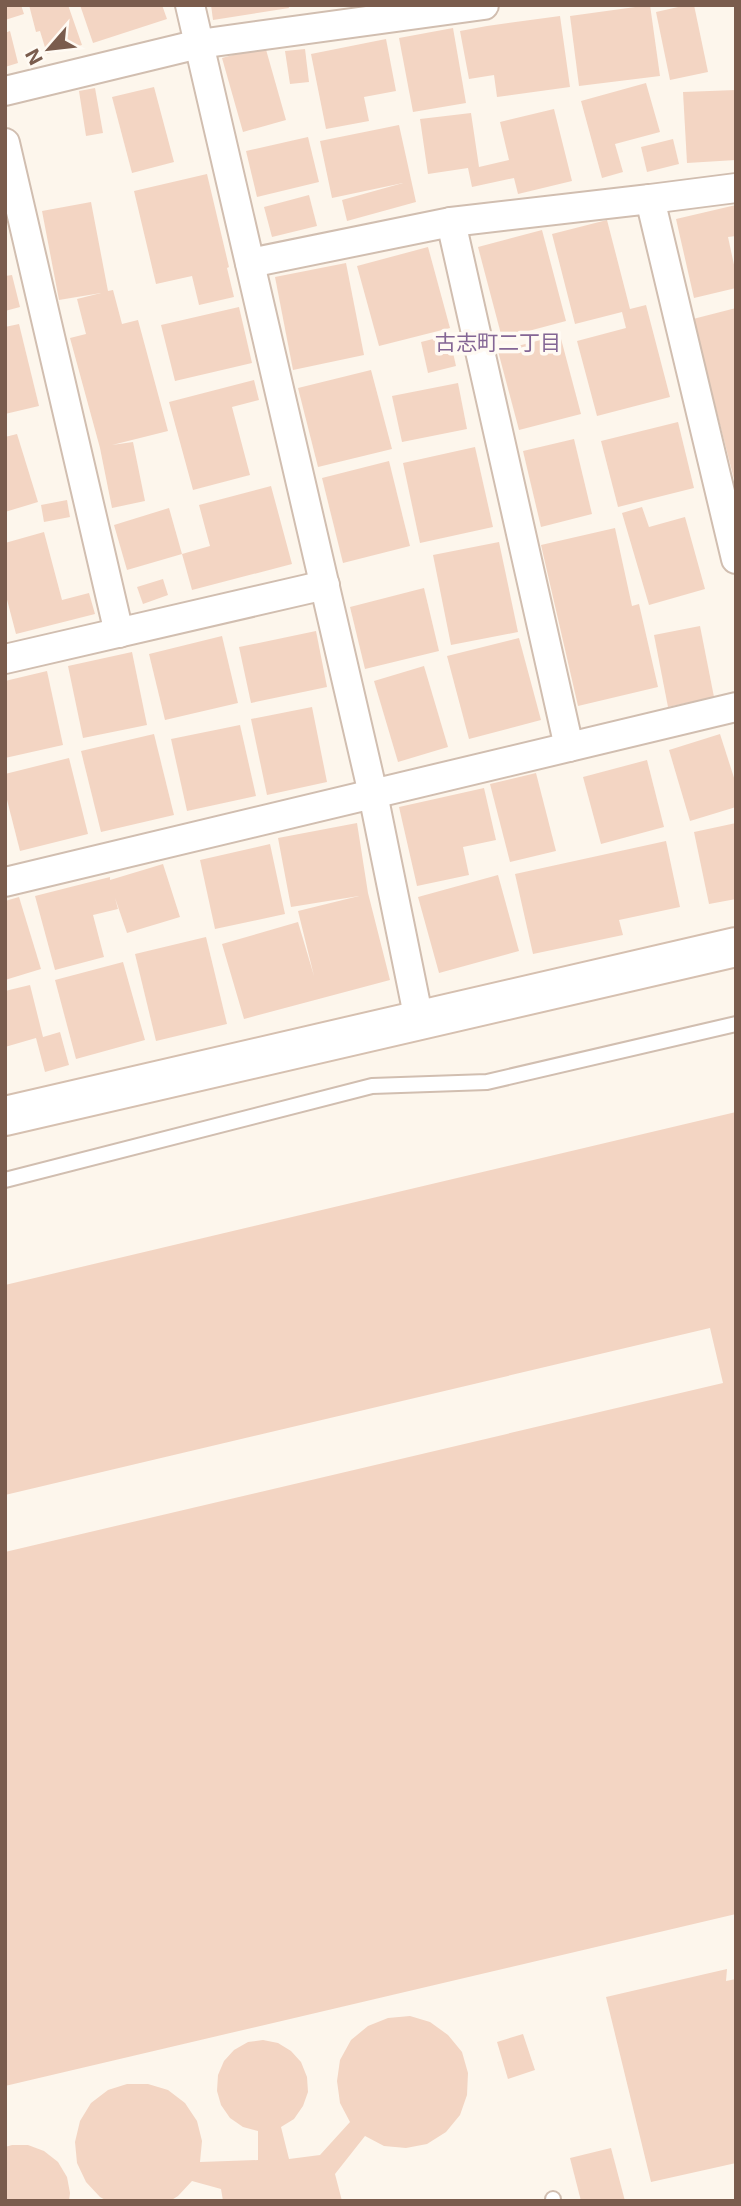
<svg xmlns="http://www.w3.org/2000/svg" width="741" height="2206" viewBox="0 0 741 2206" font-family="Inter,'Noto Sans JP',sans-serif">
<rect width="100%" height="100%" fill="#fdf6ec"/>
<g fill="#f3d5c3">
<path d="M5,5h16l3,9 -19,6z"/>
<path d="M29,5h39l14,40 -35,9 -7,-23 -4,1z"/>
<path d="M80,5h82l5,14 -74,24z"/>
<path d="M211,5h77l1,3 -76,12z"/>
<path d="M650,5l10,71 -81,10 -9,-70z"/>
<path d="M687,5h7l14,67 -38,8 -14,-68z"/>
<path d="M560,16l10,71 -73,10 -3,-22 -25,4 -9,-48 27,-5z"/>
<path d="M453,28l13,75 -53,9 -14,-74z"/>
<path d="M10,31l8,32 -13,4v-34z"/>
<path d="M386,39l10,52 -32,6 5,24 -43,8 -15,-75z"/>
<path d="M265,46l21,74 -43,12 -21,-74z"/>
<path d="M305,49l4,33 -19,2 -5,-33z"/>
<path d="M646,83l14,49 -45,12 8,28 -21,6 -21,-77z"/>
<path d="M154,87l20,75 -42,11 -20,-76z"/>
<path d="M95,88l8,45 -17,3 -7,-45z"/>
<path d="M736,90v70l-49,3 -4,-71z"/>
<path d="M554,109l18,72 -54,13 -4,-16 -42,9 -4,-19 -40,6 -8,-55 51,-6 8,54 30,-7 -9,-38z"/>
<path d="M399,125l17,77 -69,19 -5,-21 61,-17 -71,15 -12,-57z"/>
<path d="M308,137l11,45 -62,15 -11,-46z"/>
<path d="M673,139l6,25 -32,8 -6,-25z"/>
<path d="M207,174l22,93 -2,1 7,29 -35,8 -7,-29 -36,8 -22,-93z"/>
<path d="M309,195l8,31 -45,11 -8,-30z"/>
<path d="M91,202l17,89 5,-1 9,34 16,-4 30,111 -56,14 21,-3 12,59 -33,7 -12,-60 -30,-110 16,-4 -9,-35 24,-6 -42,7 -17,-89z"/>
<path d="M736,205v31l-8,1 8,37v14l-42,10 -18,-79z"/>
<path d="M607,220l23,89 16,-4 24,92 -73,19 -20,-75 49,-13 -4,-16 -47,12 -23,-90z"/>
<path d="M542,230l24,91 -64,17 -24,-91z"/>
<path d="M428,247l22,81 -71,18 -22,-80z"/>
<path d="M346,263l18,92 -71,15 -18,-93z"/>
<path d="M12,275l8,32 -15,4v-35z"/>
<path d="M239,307l13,56 -77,18 -14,-56z"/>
<path d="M736,308v175h-1l-42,-164z"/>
<path d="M19,324l20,82 -34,8v-87z"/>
<path d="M449,335l7,31 -28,7 -7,-31z"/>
<path d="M560,335l21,79 -62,16 -21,-79z"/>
<path d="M371,370l21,79 -74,18 -20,-79z"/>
<path d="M254,380l5,20 -27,7 18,68 -57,15 -24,-88z"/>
<path d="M458,383l9,46 -65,13 -10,-46z"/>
<path d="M678,422l16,66 -76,19 -17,-66z"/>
<path d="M17,434l21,68 -33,10v-75z"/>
<path d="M574,439l18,75 -51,13 -18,-76z"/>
<path d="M475,447l18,80 -73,16 -17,-80z"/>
<path d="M389,461l21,85 -67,17 -21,-85z"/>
<path d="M271,486l21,78 -100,26 -10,-36 28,-8 -11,-41z"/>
<path d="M67,500l3,17 -26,5 -3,-17z"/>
<path d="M642,507l7,20 36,-10 20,72 -56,16 -27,-92z"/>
<path d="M169,508l13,46 -55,16 -13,-45z"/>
<path d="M615,528l17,78 7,-2 19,83 -80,19 -37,-161z"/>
<path d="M44,532l18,68 27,-7 6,21 -79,20 -11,-42v-49z"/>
<path d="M499,542l19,90 -67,13 -18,-90z"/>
<path d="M163,579l5,16 -25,9 -6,-17z"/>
<path d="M424,588l15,63 -74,18 -15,-62z"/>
<path d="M700,626l14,71 -46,10 -14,-72z"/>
<path d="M316,631l11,56 -76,16 -12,-56z"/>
<path d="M222,636l16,67 -73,17 -16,-66z"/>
<path d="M519,638l22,82 -72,19 -22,-83z"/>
<path d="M132,652l15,73 -64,13 -15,-72z"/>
<path d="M424,666l24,81 -50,15 -24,-81z"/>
<path d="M47,671l16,74 -58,13v-77z"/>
<path d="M312,707l15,75 -60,13 -16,-76z"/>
<path d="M240,725l16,71 -69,15 -16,-72z"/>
<path d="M154,734l20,81 -73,17 -20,-81z"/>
<path d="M720,734l16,50v23l-46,14 -21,-71z"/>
<path d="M69,758l19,76 -68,17 -15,-59v-18z"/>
<path d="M647,760l17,67 -63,17 -18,-67z"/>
<path d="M536,773l20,78 -46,11 -20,-78z"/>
<path d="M484,788l12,52 -33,7 6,28 -52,11 -18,-79z"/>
<path d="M357,823l11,70 22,87 -146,39 -22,-75 76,-22 16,54 -16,-65 61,-15 -68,11 -13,-69z"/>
<path d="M736,823v76l-27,5 -15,-72z"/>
<path d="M666,841l14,66 -61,13 4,15 -90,19 -18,-80z"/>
<path d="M270,844l15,70 -70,15 -15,-69z"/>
<path d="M163,864l17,53 -53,16 -12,-35 3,11 -25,6 11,42 -49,13 -20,-74 75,-19v3z"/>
<path d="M498,875l21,76 -80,22 -21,-76z"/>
<path d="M19,897l22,72 -36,11v-79z"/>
<path d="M206,937l21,87 -71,17 -21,-87z"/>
<path d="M123,962l22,78 -69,19 -21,-79z"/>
<path d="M30,985l13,52 17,-5 9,33 -24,7 -9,-34 -31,9v-56z"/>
<path d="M736,1112v802l-731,172v-534l718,-169 -13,-55 -705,167v-210z"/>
<path d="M727,1969l-1,12 10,-2v184l-85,19 -45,-185z"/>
<path d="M410,2016l20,6 18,13 14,17 6,21 -1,22 -7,20 -14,17 -19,12 -21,4 -22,-2 -19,-10 -30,38 7,27h-119l-2,-12 -29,-8 -14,15 -8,5h-63l-7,-4 -14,-15 -9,-19 -2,-21 5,-21 11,-18 17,-13 19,-6h21l20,6 17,13 12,18 5,20 -2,21 58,-2v-29l-15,-4 -13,-9 -9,-13 -4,-14 1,-16 6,-14 10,-11 14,-8 15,-2 15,3 13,8 10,11 6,15 1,15 -5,14 -9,13 -13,8 8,32 31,-4 30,-33 -10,-19 -3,-22 3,-21 11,-20 17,-14 20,-8z"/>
<path d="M523,2034l12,36 -27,9 -11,-37z"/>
<path d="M12,2145h16l16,6 14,11 9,15 3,16 -1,8h-64v-54z"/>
<path d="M611,2148l14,53h-44l-11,-43z"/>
</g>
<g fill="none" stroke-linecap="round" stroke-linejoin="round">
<g stroke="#d1beb0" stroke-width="18">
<g id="lane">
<path d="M5,1180l367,-94 115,-4 249,-58"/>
<path d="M553,2199v2"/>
</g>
</g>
<g stroke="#d1beb0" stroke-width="32">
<g id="street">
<path d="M190,5l183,789 46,226"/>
<path d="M5,91l194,-47 285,-39"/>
<path d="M5,143l114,490"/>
<path d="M650,199l86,-11"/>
<path d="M451,222l199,-23 86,360"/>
<path d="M250,263l201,-41 118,525"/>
<path d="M5,659l320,-74"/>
<path d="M5,882l731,-175"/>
</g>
</g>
<g stroke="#d6c0b0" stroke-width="42">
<path id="secondary" d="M5,1116l731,-169"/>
</g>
<use href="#lane" stroke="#fff" stroke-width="14"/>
<use href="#street" stroke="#fff" stroke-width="28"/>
<use href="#secondary" stroke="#fff" stroke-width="38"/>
</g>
<g text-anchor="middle" stroke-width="7" stroke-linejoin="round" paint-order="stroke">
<g font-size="21" fill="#846695" stroke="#fffaf3">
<text x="498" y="350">古志町二丁目</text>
</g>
</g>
<rect width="741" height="2206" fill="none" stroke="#7a5c4d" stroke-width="14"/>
<g transform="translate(49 49) rotate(242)" stroke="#fffaf3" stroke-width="5" paint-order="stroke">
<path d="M0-5L12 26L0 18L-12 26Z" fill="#7a5c4d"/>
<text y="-10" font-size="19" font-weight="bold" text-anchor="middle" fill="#7a5c4d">N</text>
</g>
</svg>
